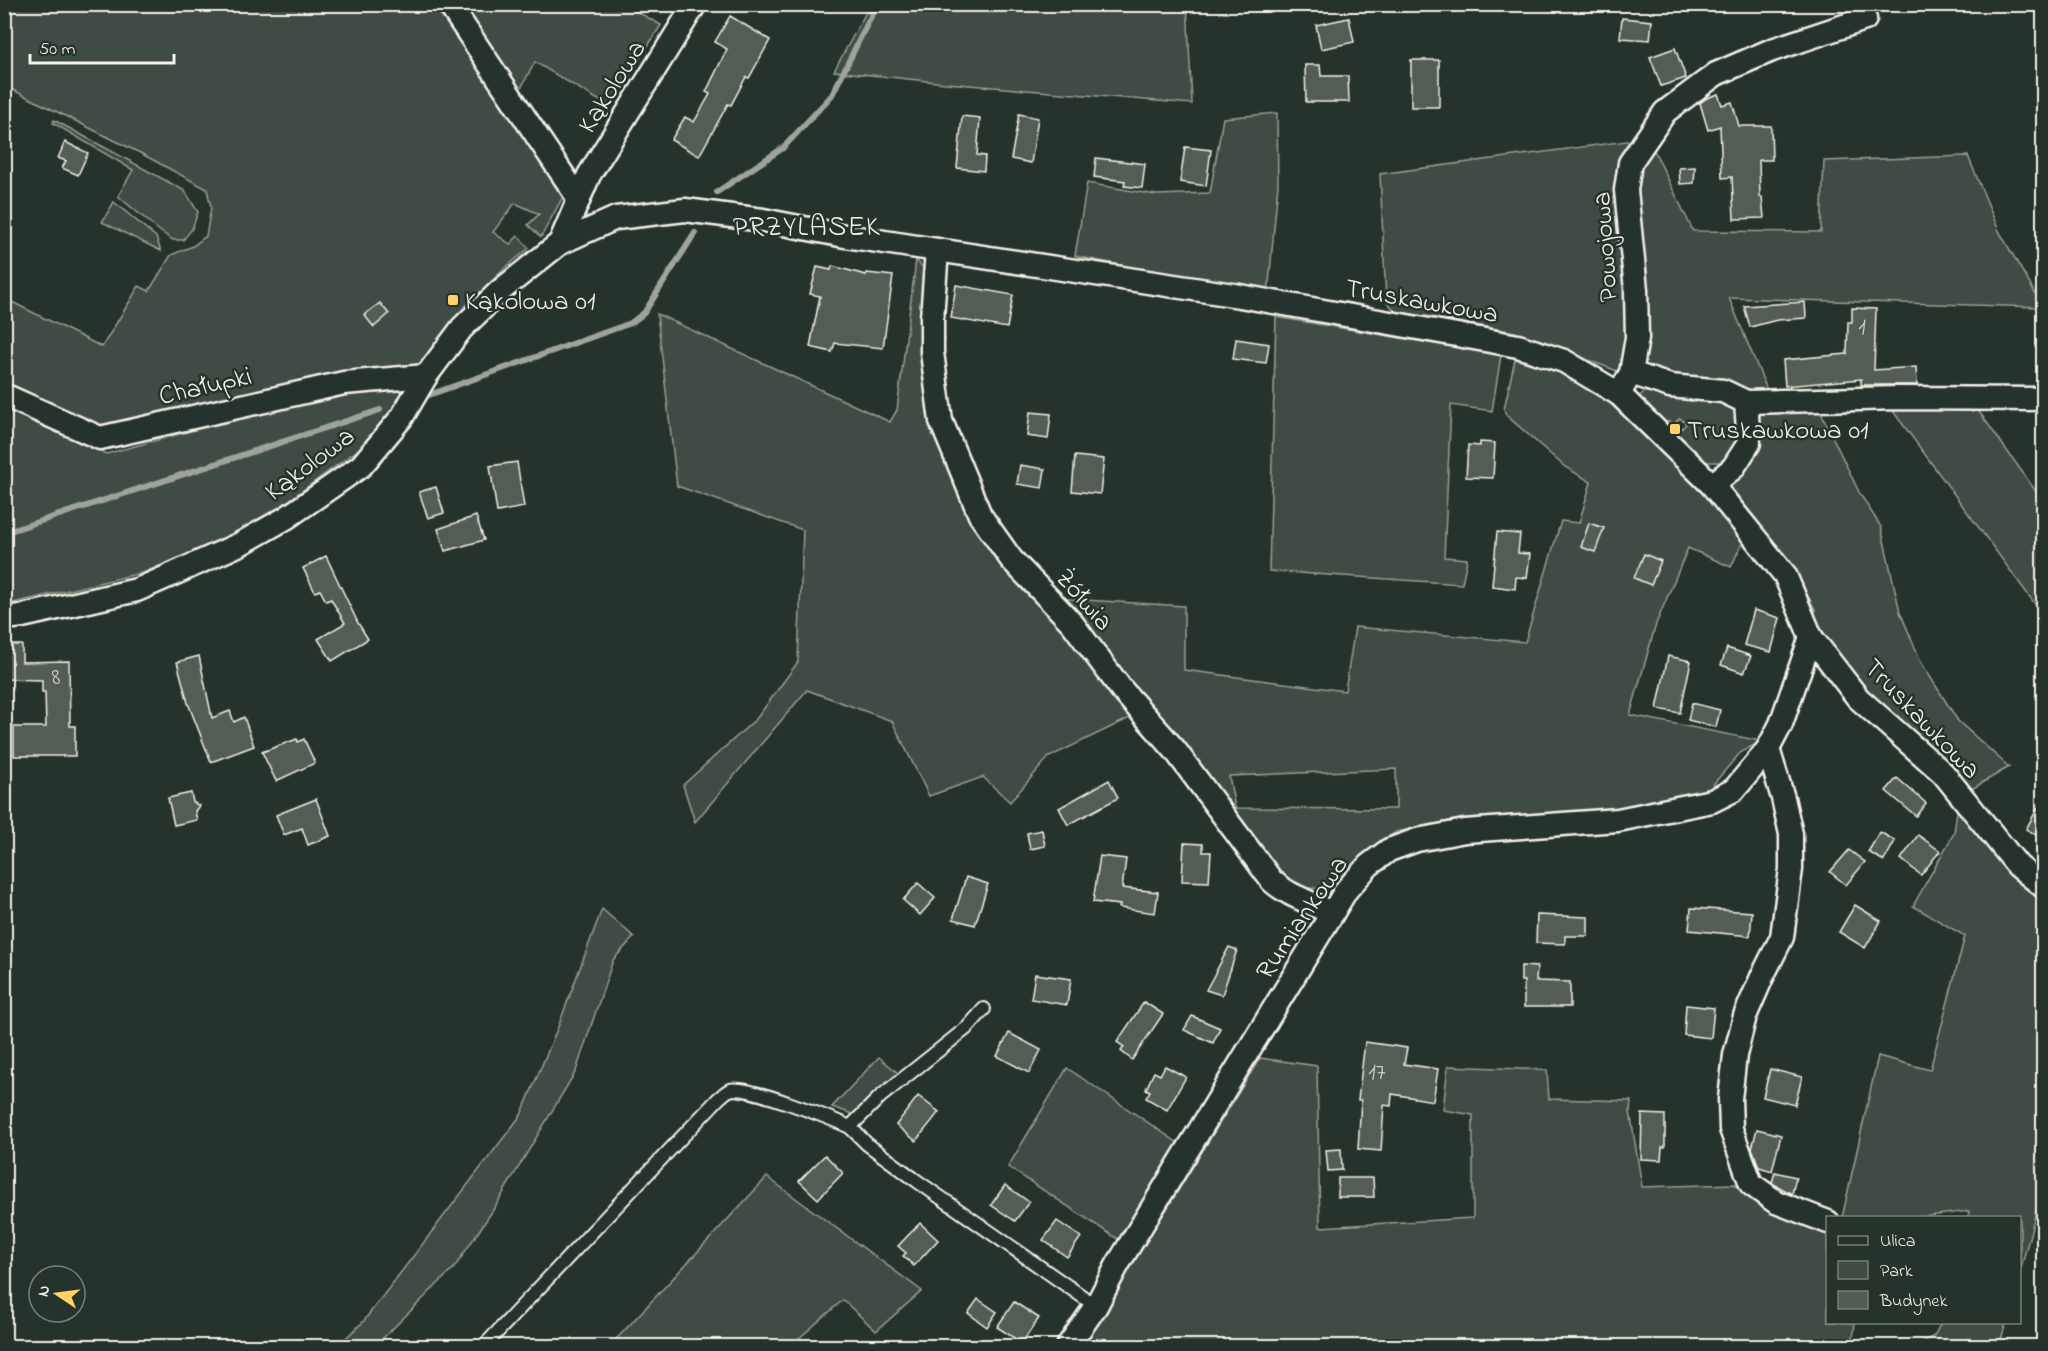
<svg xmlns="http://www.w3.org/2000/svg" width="2048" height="1351" viewBox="0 0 2048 1351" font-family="'Indie Flower',sans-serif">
<rect width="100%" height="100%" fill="#26332d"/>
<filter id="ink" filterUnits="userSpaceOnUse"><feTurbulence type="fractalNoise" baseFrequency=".0167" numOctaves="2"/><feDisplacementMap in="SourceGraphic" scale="12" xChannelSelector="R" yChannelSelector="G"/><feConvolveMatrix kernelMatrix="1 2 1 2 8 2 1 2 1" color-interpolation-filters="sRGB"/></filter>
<g filter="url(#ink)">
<g fill="#414b45" stroke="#9a9e96" stroke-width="1.5" fill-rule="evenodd">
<path d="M5,5h438l123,186 -25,46 -13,-12 11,-11 -24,-11 -22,29 17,12 8,-8 11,12 -24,20 -47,46 -37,54 -324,61 -92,-41 -1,-90 98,49 37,-61 10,5 22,-36 22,-9 13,-10 5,-28 -4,-19 -65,-35 -137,-68z"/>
<path d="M458,5h167l36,20 -51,82 -75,-45 -20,37z"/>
<path d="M870,5h317l5,99 -246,-21 -112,-12z"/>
<path d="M1277,113l1,71 -10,110 -193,-38 12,-73 69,12 54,-2 13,-75z"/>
<path d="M54,120l131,71 13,21 -6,17 -9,11h-10l-12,-8 -43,-36 15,-26 -80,-47z"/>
<path d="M1634,140l-5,213 -12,18 -102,-39 -120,-21 -9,-10 -6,-127z"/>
<path d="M1652,146l41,85 128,1 3,-71 144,-5 31,75 44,76 -314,-9 39,94 -17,2 -108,-23 -5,-204z"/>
<path d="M114,202l42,35 5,14 -59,-29z"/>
<path d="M916,260l10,11 4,149 38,96 29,45 58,61 77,95 -83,40 -39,45 -27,-25 -54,19 -37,-75 -85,-31 -112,132 -12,-37 74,-67 41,-56 5,-132 -126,-44 -20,-172 233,108 7,-12z"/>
<path d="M1276,317l225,38 -9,56 -41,-6 -7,152 23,2 -5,25 -193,-13z"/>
<path d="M1515,359l49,15 50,31 85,82 45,52 -13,28 -43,-19 -32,76 -26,91 131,26 -21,12 -31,36 -85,20 -159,9 -69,14 -32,21 -33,36 -45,-2 -233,-289 131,8v64l161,21 10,-64 170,15 36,-121 18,2 12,-41 -26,-15 -59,-52 -2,-6zM1396,769v40l-161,-1 -6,-32z"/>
<path d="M382,385l23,3 -31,50 -123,90 -106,44 -140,33 -1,-202 66,31 36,20 185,-50z"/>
<path d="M1645,392c25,3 89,0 96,30 2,9 -4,23 -6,32l-12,8h-20l-27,-28 10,-10 -6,-6 -7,7 -4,-4 -4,3 -24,-23 -2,-5z"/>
<path d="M1975,406l68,95v114l-153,-208z"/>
<path d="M1760,408l59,1 41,85 21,33 19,85 22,52 36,57 51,46 -39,23 -84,-76 -69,-78 -2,-27 -25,-46 -59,-76c29,-30 27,-40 29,-79z"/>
<path d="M1958,804l85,88v293l-23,87v-54l-52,-1 1,-6 -56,7h-71l36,-162 52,14 35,-134 -52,-30 41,-73z"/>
<path d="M602,909l32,28 -21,23 -37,111 -83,139 -39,58 -79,78h-38l26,-24 158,-207 37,-88z"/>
<path d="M879,1057l19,16 -46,41 -20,-7z"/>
<path d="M1260,1058l57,8 3,161 153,-9v-103l-30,-5 5,-44 99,4 2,29 82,2 -1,10 12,76 93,-3 23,14 69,31 1,93 27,1 -3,23h-770z"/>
<path d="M1067,1068l111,75 -56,99 -114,-75z"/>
<path d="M767,1177l155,114 -46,40 -33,-31 -53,46h-180z"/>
<path d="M1941,1323v-1l65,1 -7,23h-85l20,-10z"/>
</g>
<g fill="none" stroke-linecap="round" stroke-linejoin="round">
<g stroke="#9fa39b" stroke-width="6">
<path d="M717,192l66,-44 49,-53 45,-91"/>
<path d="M429,395l202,-72 13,-10 51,-80"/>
<path d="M4,533l376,-123"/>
</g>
</g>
<g fill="#525c55" stroke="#f4f1e8" stroke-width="1.5">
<path d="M730,16l40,24 -21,38 -3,-1 -15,28 -3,-1 -29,52 -28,-16 14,-23 9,5 16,-28 -4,-2 21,-43 -12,-7z"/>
<path d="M1349,18l5,24 -33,7 -5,-24z"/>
<path d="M1622,18l30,3 -2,19 -30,-2z"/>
<path d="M1675,48l11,30 -25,8 -11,-29z"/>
<rect x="1411" y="60" width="28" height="47"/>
<path d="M1305,65h15l1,11h27l1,26h-43z"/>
<path d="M1718,94l4,11 10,-3 7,24h32l1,34h-13l1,37h2l2,21 -30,1 -2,-42 -10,1 -2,-52 -12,4 -8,-27 7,-5z"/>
<path d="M1019,114l19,4 -7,45 -20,-4z"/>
<path d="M962,116l18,2 -3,37 8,1 -1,15 -27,-3z"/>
<path d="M65,142l23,11 -10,22 -16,-7 4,-7 -8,-3z"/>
<path d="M1185,147l26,3 -5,36 -26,-4z"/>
<path d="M1096,158l49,6 -3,24 -18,-2 1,-5 -31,-4z"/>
<path d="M1695,167l-1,16 -14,1 -1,-16z"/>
<path d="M832,266l34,9 1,-2 26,3 -10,72 -48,-5 -3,9 -22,-5 10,-51 -10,-2 7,-27 14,3z"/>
<path d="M956,285l57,10 -6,33 -56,-10z"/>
<path d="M1805,302l1,16 -29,2 -27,7 -6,-21z"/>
<path d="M380,303l9,11 -15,13 -10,-12z"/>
<path d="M1852,308l24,1 -2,61 42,-3 1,18h-56v-6l-76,7 -2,-26 64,-6 1,-32h4z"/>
<path d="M1236,339l33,5 -3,19 -33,-4z"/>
<path d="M1030,412l21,2 -3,25 -21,-3z"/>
<path d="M1480,442l15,1 -2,35 -27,-1 2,-32 12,1z"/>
<path d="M1075,456l29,3 -4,35 -28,-3z"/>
<path d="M517,462l7,45 -27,5 -7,-46z"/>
<path d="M1020,465l25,4 -3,19 -25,-4z"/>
<path d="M436,487l8,26 -16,5 -9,-26z"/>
<path d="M476,516l8,24 -39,11 -7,-22z"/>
<path d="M1589,523l15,5 -9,24 -14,-5z"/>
<path d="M1497,532l23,2 -2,19 12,1 -3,24 -11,-1 -1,12 -23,-3z"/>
<path d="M1644,554l17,7 -10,24 -17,-7z"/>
<path d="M326,556l32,67 10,16 -36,22 -14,-22 27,-16 -14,-24 -5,2 -6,-11 -5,2 -12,-24z"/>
<path d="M1754,610l26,8 -9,34 -27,-7z"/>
<path d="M4,645h18v17l47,-1 1,65h5v30h-61v-29h32l-1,-35h-3v-12l-38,-1z"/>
<path d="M1727,648l24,8 -7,17 -23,-8z"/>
<path d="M199,656l13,62 18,-7 4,11 10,-5 10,29 -43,16 -23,-59 -11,-41z"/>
<path d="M1668,656l23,5 -11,52 -23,-4z"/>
<path d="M1692,703l28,7 -4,17 -28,-7z"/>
<path d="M297,739l1,3 6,-3 11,24 -39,18 -14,-29z"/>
<path d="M1897,778l29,25 -10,13 -30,-25z"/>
<path d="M1109,780l9,18 -50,27 -9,-17z"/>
<path d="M191,793l2,9 6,4 -4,5 2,9 -23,5 -6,-27z"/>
<path d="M316,799l14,37 -22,9 -6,-17 -18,7 -8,-20z"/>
<path d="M2043,799v40l-17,-10z"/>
<path d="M1042,830l3,16 -15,3 -3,-16z"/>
<path d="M1880,832l15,9 -11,20 -16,-9z"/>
<path d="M1918,835l22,16 -19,24 -20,-16z"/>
<path d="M1184,843l19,1v8h8l-2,30 -27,-1z"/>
<path d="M1849,850l16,12 -19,23 -16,-13z"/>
<path d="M1100,856l26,3 -4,29 36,4 -3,21 -36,-5 1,-3 -27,-3z"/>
<path d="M966,877l22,7 -13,41 -22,-6z"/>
<path d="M918,883l17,15 -15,17 -17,-15z"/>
<path d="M1855,905l26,16 -16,27 -26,-16z"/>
<path d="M1691,908l61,4 -2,24 -61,-6z"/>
<path d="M1537,915l51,2v19h-23v8l-29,-1z"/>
<path d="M1229,947l8,3 -15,45 -16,-5z"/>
<path d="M1521,966l16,1 -1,14 34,1v25h-46v-26h-3z"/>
<path d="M1035,974l36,5 -4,26 -36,-6z"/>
<path d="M1144,1002l19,12 -31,46 -11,-9 3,-4 -7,-5z"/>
<path d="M1686,1005l28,3 -3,30 -27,-3z"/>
<path d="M1192,1016l28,12 -7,15 -29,-13z"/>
<path d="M1009,1033l32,17 -12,23 -32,-17z"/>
<path d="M1365,1042l42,6 -3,16 34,5 -5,32 -41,-7 -1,12 -7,-1 -3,46 -23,-2 3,-49h-3z"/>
<path d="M1165,1066l21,11 -19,33 -21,-12 4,-7 -4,-2 8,-17 6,3z"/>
<path d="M1770,1069l32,8 -7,28 -32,-8z"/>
<path d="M918,1096l21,16 -23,29 -20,-16z"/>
<path d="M1642,1114l23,1v32h-3l-1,13 -20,-1z"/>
<path d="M1757,1129l24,6 -9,36 -13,-4 -7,-19z"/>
<path d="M1341,1149l1,21 -14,1 -2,-21z"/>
<path d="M825,1155l18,18 -25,26 -19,-18z"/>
<path d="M1775,1172l21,5 -4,17 -20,-11z"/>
<path d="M1338,1178h35l1,19h-36z"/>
<path d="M1005,1185l24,17 -14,19 -24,-16z"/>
<path d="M1057,1221l24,16 -14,20 -24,-17z"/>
<path d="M920,1223l18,17 -24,26 -11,-10 3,-3 -8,-7z"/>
<path d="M978,1299l19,13 -10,15 -19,-14z"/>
<path d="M1014,1302l25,16 -17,25 -25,-16z"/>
</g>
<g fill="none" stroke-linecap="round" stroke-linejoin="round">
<g stroke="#f4f1e8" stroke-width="16">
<g id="lane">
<path d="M984,1009l-16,18 -88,70 -30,30 17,17 50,37 179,125"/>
<path d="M484,1346l235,-248c3,-2 7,-7 11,-8 15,-6 102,29 120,37"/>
</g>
</g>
<g stroke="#f4f1e8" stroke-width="27">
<g id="street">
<path d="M449,4l130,195"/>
<path d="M560,243l56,-25 69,-8 78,10 82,16 395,60 278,50 46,15 55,33 93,91 73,90 26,62 47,61 85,75 75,93 26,21"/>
<path d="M937,250l-5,68v34l9,69 39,94 31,44 61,64 50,67 53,60 97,131c19,17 39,20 60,33"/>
<path d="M1631,373l39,13 53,5 23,11 3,41 -16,25 -21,17"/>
<path d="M1619,394l12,-21 6,-35 -1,-48 -10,-100 4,-27 35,-51 51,-38 56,-24 93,-31"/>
<path d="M4,395l96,43 244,-55 82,-7"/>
<path d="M1746,402l153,-4 145,1"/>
<path d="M4,618l18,-2 115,-26 32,-14 71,-32 46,-26 75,-52 41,-49 24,-41 36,-48 38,-37 60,-48 29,-68 106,-171"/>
<path d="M1768,749l15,49 8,36v35l-9,68 -20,40 -17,39 -10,39 -5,44 1,30 20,55 25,18 52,20"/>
<path d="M1068,1346l28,-40 22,-42 229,-375 22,-24 20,-15 28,-10 48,-9 153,-11 94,-19 22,-11 34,-41 13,-25 30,-87"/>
</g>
</g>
<use href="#lane" stroke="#26332d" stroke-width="12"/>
<use href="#street" stroke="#26332d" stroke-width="22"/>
</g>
</g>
<g fill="#ffd166" stroke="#26332d" stroke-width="2">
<rect x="447" y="294" width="12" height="12" rx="3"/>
<rect x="1669" y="423" width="12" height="12" rx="3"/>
</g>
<g text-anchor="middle" stroke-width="5" stroke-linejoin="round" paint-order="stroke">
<g font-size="24" fill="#ccccc3">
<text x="1862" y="334">1</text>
<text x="56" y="684">8</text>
<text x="1377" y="1079">17</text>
</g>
<g font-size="27" fill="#f4f1e8" stroke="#26332d">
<text transform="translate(611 86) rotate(-58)" y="9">Kąkolowa</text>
<text transform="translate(1604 247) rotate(-94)" y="9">Powojowa</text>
<text transform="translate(1422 300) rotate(10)" y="9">Truskawkowa</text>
<text transform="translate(205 385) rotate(-13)" y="9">Chałupki</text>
<text transform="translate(309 463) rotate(-37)" y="9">Kąkolowa</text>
<text transform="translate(1085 599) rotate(49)" y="9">Żółwia</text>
<text transform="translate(1923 718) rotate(46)" y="9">Truskawkowa</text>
<text transform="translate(1301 917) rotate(-56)" y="9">Rumiankowa</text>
</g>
<g font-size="27" fill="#f4f1e8" stroke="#26332d" text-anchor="start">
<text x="465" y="309">Kąkolowa 01</text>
<text x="1687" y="438">Truskawkowa 01</text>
</g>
<g font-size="28" letter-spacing="1.5" fill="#f4f1e8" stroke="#26332d">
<text x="807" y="235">PRZYLASEK</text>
</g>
</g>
<rect width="2048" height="1351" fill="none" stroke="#26332d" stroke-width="24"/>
<rect x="12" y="12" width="2024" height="1327" fill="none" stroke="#f4f1e8" stroke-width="2" filter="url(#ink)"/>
<rect x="1826" y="1216" width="195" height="108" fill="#26332d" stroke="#787f78" stroke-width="1.5"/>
<rect x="1838" y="1236" width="30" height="9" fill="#26332d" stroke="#787f78" stroke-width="1.5"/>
<text x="1880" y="1246" font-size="18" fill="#f4f1e8">Ulica</text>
<rect x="1838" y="1261" width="30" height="18" fill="#414b45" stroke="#787f78" stroke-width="1.5"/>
<text x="1880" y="1276" font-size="18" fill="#f4f1e8">Park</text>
<rect x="1838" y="1291" width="30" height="18" fill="#525c55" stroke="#787f78" stroke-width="1.5"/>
<text x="1880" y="1306" font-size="18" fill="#f4f1e8">Budynek</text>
<g transform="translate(57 1294) rotate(283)"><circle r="28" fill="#26332d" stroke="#787f78" stroke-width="1.5"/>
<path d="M0-4.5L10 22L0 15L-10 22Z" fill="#ffd166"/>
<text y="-9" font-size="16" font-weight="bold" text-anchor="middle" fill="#f4f1e8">N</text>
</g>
<path d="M30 54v9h144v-9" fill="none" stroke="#f4f1e8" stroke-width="3"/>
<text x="39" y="54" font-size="18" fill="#f4f1e8" stroke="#26332d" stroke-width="4.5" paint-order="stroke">50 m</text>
</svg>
